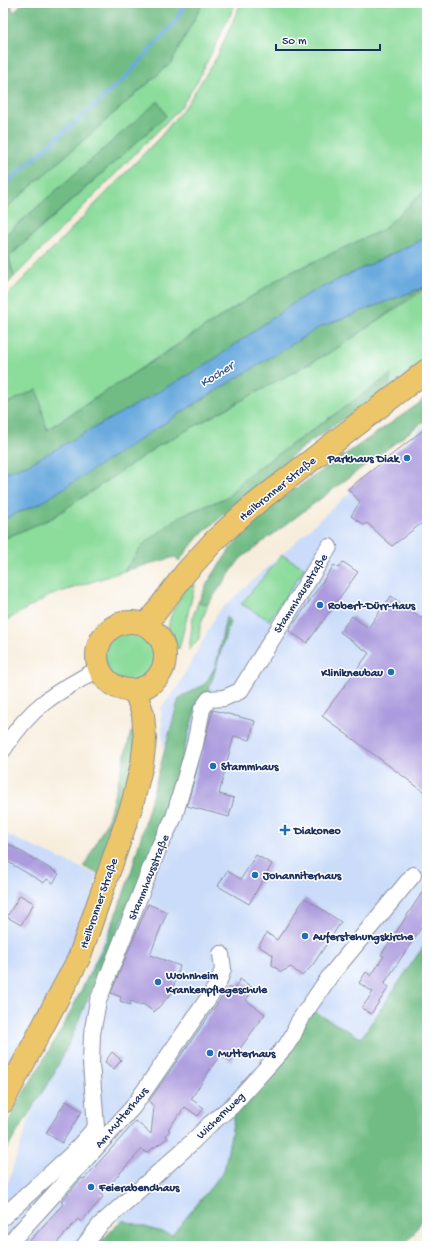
<svg xmlns="http://www.w3.org/2000/svg" width="430" height="1249" viewBox="0 0 430 1249" font-family="'Gochi Hand',sans-serif">
<rect width="100%" height="100%" fill="#fff"/>
<filter id="ink" filterUnits="userSpaceOnUse"><feTurbulence type="fractalNoise" baseFrequency=".025" numOctaves="2"/><feDisplacementMap in="SourceGraphic" scale="8" xChannelSelector="R" yChannelSelector="G"/><feConvolveMatrix kernelMatrix="1 2 1 2 8 2 1 2 1" color-interpolation-filters="sRGB"/></filter>
<filter id="wash" filterUnits="userSpaceOnUse"><feTurbulence type="fractalNoise" baseFrequency=".012" numOctaves="4" result="noise"/><feDisplacementMap in="SourceGraphic" scale="16" xChannelSelector="R" yChannelSelector="G"/><feGaussianBlur stdDeviation="0.9" result="paint"/><feColorMatrix in="noise" values="0 0 0 0 0 0 0 0 0 0 0 0 0 0 0 0 0 1.4 0 .05"/><feComposite in="paint" operator="in"/></filter>
<g filter="url(#wash)">
<rect width="100%" height="100%" fill="#f7eddc"/>
<g fill="#cadcf9">
<path d="M427,422v519l-66,97 -47,-27 -79,102 -11,58 -52,64 -65,-18 -33,29h-71v-58l5,-6 45,-135 69,-147 42,-141 -3,-51 16,-20 41,-76z"/>
<path d="M3,833l94,42 -18,83 -76,144z"/>
</g>
<g fill="#8cdc9c" stroke="#54867d">
<path d="M203,3h33l-38,77 -17,27 -167,170 -5,-20 157,-141 -8,-14 -155,135v-26l168,-148z"/>
<path d="M241,3h186v186l-45,41 -99,46 -237,154 -9,-41 -34,16v-105l158,-164 26,-32 30,-47z"/>
<path d="M427,288v70l-38,29 1,-12 -143,101 -19,21 -48,19 -37,29 -19,26 -75,25 -46,26v-83l49,-21 106,-72 178,-97z"/>
<path d="M282,555l23,13 -36,52 -28,-16z"/>
<path d="M188,584l7,1 -16,64c-24,-17 -1,-47 9,-65z"/>
<path d="M198,603l10,1 -8,22 -1,14 -10,10 4,-34z"/>
<circle cx="132" cy="656" r="27"/>
</g>
<g fill="#71bc84" stroke="#467671">
<path d="M3,3h7l4,10 8,-10h181l-32,60 -168,148z"/>
<path d="M158,101l8,15 -157,140 5,21 -11,12v-52z"/>
<path d="M427,189v48l-123,59 -94,66 -48,28 -133,74 -26,9v-68l34,-16 10,41 236,-154 99,-46z"/>
<path d="M427,286l-91,63 -178,97 -106,72 -49,21v-20l38,-16 152,-98 127,-78z"/>
<path d="M391,375l-2,12 -91,64 -100,86 -19,24 -4,-4 -51,14 19,-26 37,-29 48,-19 19,-21z"/>
<path d="M427,396v23l-187,140 -32,45 -10,-1 10,-21 22,-33 39,-42 148,-102z"/>
<path d="M226,617l4,4 -23,75 -10,7 -21,76 -24,76 -56,122 -24,60 -19,38 -50,80v-22l13,-27 48,-81 43,-86 24,-66 48,-175 26,-14 11,-18z"/>
<path d="M131,732l3,1 1,14 -2,15 -30,114 -19,-9 24,-48z"/>
<path d="M427,941v271l-15,24 -9,10h-306l25,-26 50,15 52,-64 11,-58 78,-102 48,27z"/>
</g>
<path fill="#6aaade" stroke="#426c9e" d="M427,237v49l-107,41 -127,78 -152,98 -38,16v-46l26,-9 133,-74 48,-28 94,-66z"/>
<g fill="none" stroke-linecap="round" stroke-linejoin="round">
<path stroke="#6aaade" stroke-width="4" d="M3,186l123,-109 49,-55 10,-19"/>
</g>
<g id="blocks">
<g fill="#ac9bde">
<path d="M427,427v92l-35,27 -25,-23 -3,2 -13,-9 9,-14 -12,-13z"/>
<path d="M343,562l15,10 -51,71 -18,-12 45,-66 5,3z"/>
<path d="M391,596l36,26v172l-105,-78 47,-63 -29,-21 12,-16 16,12z"/>
<path d="M213,710l42,11 -5,19 -16,-4 -7,25 -8,33 15,4 -5,19 -42,-11z"/>
<path d="M3,841l56,33 -6,9 -6,-4 -3,4 -41,-24z"/>
<path d="M256,855l16,9 -23,40 -31,-18 9,-15 14,8z"/>
<path d="M427,885v34l-43,65 5,3 -18,27 -9,-6 11,-16 -14,-9 7,-11 5,4 13,-20 -3,-1z"/>
<path d="M20,895l14,8 -13,22 -14,-8z"/>
<path d="M305,898l36,24 -29,44 -10,10 -11,-9 -10,5 -9,-7 1,-10 -15,-9 9,-13 10,7z"/>
<path d="M148,904l19,8 -17,43 30,11 -9,28 -17,18 -11,-8 -3,1 -9,-4 -1,4 -10,-4 1,-4 -10,-4z"/>
<path d="M240,979l14,10 -8,11 19,14 -34,47 -9,-6 -7,7 -24,37 13,9 -6,8 -13,-9 -17,22 2,1 -4,6 2,2 -22,15 -4,-4 -41,45 2,3 -22,25 -3,-3 -24,27h-29l38,-42 -2,-2 21,-24 2,1 52,-58 15,13 3,-27 -5,-6 80,-114 4,4z"/>
<path d="M112,1052l9,8 -7,9 -9,-7z"/>
<path d="M66,1101l16,10 -20,32 -16,-10z"/>
</g>
</g>
</g>
<g filter="url(#ink)">
<use href="#blocks" fill-opacity="0" stroke="#898e9d" stroke-width="1"/>
<g fill="none" stroke-linecap="round" stroke-linejoin="round">
<g stroke="#898e9d" stroke-width="18">
<g id="street">
<path d="M3,750c28,-44 51,-57 96,-81"/>
<path d="M3,1217l69,-63 24,-27 -5,-64 1,-29 6,-33 61,-154 15,-30 21,-73 7,-35 7,-10 15,-1 16,-7 89,-144"/>
<path d="M7,1246l126,-139 85,-123 5,-15 -2,-15"/>
<path d="M84,1246l16,-21 89,-80 21,-21 22,-18 54,-60 7,-11 6,-14 31,-45 83,-101"/>
</g>
</g>
<g stroke="#898e9d" stroke-width="24">
<g id="primary">
<circle cx="131" cy="656" r="34"/>
<path d="M146,625l40,-53 29,-32 35,-32 177,-138"/>
<path d="M3,1102l76,-144 53,-153 10,-41 3,-25 -2,-25 -8,-23"/>
</g>
</g>
<use href="#street" stroke="#fff" stroke-width="16"/>
<use href="#primary" stroke="#ecc669" stroke-width="22"/>
</g>
</g>
<g fill="#1f6fb2" stroke="#fff" stroke-width="1.5">
<circle cx="407" cy="458" r="4"/>
<circle cx="320" cy="605" r="4"/>
<circle cx="391" cy="672" r="4"/>
<circle cx="213" cy="766" r="4"/>
<path d="M283 824h4v4h4v4h-4v4h-4v-4h-4v-4h4z"/>
<circle cx="255" cy="875" r="4"/>
<circle cx="305" cy="936" r="4"/>
<circle cx="158" cy="982" r="4"/>
<circle cx="210" cy="1053" r="4"/>
<circle cx="91" cy="1187" r="4"/>
</g>
<g text-anchor="middle" stroke-width="3" stroke-linejoin="round" paint-order="stroke">
<g font-size="12" font-weight="bold" fill="#1b2f5e" stroke="#fff" text-anchor="start">
<text x="399" y="462" text-anchor="end">Parkhaus Diak</text>
<text x="328" y="609">Robert-Dürr-Haus</text>
<text x="383" y="676" text-anchor="end">Klinikneubau</text>
<text x="221" y="770">Stammhaus</text>
<text x="294" y="834">Diakoneo</text>
<text x="263" y="879">Johanniterhaus</text>
<text x="313" y="940">Auferstehungskirche</text>
<text x="166" y="979">Wohnheim<tspan x="166" dy="14">Krankenpflegeschule</tspan></text>
<text x="218" y="1057">Mutterhaus</text>
<text x="99" y="1191">Feierabendhaus</text>
</g>
<g font-size="12" fill="#1b2f5e" stroke="#fff">
<text transform="translate(277 488) rotate(-39)" y="4">Heilbronner Straße</text>
<text transform="translate(300 593) rotate(-58)" y="4">Stammhausstraße</text>
<text transform="translate(148 877) rotate(-68)" y="4">Stammhausstraße</text>
<text transform="translate(98 903) rotate(-71)" y="4">Heilbronner Straße</text>
<text transform="translate(220 1115) rotate(-44)" y="4">Wichernweg</text>
<text transform="translate(121 1117) rotate(-50)" y="4">Am Mutterhaus</text>
</g>
<g font-size="13" font-style="italic" fill="#375a8b" stroke="#fff">
<text transform="translate(216 373) rotate(-32)" y="5">Kocher</text>
</g>
</g>
<rect width="430" height="1249" fill="none" stroke="#fff" stroke-width="16"/>
<path d="M276 44v6h104v-6" fill="none" stroke="#1b2f5e" stroke-width="2"/>
<text x="282" y="44" font-size="12" fill="#1b2f5e" stroke="#ffffff" stroke-width="3" paint-order="stroke">50 m</text>
</svg>
